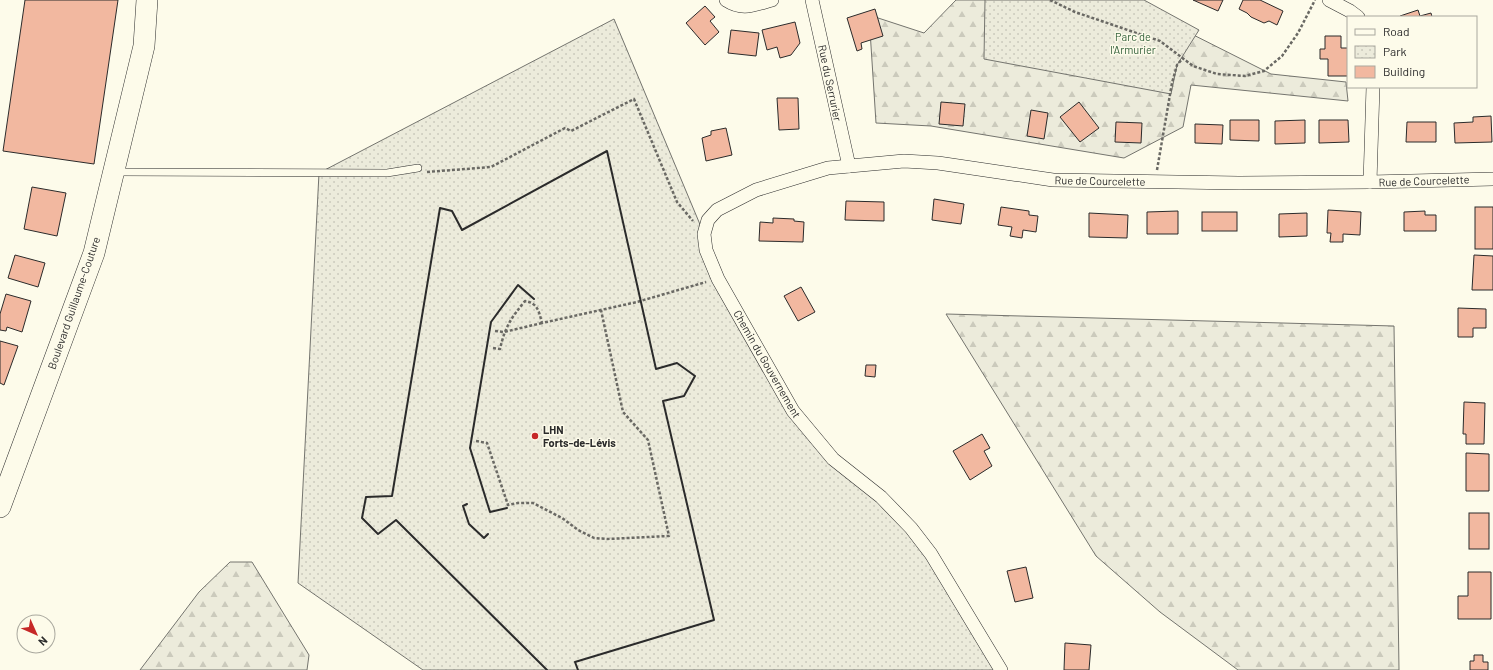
<svg xmlns="http://www.w3.org/2000/svg" width="1493" height="670" viewBox="0 0 1493 670" font-family="Barlow,sans-serif">
<defs>
<pattern id="forest-firs" width="22" height="20" patternUnits="userSpaceOnUse"><rect width="22" height="20" fill="#ecebdb"/><path d="M5 1l3.5 6h-7zM16 11l3.5 6h-7z" fill="#cbcabc"/></pattern>
<pattern id="park-dots" width="8" height="8" patternUnits="userSpaceOnUse"><rect width="8" height="8" fill="#ecebdb"/><path d="M2 2h.1M6 6h.1" fill="none" stroke="#cbcabc" stroke-width="1.8" stroke-linecap="round"/></pattern>
</defs>
<rect width="100%" height="100%" fill="#fdfbea"/>
<g fill="url(#forest-firs)" stroke="#74746e">
<path d="M956,0h168l147,74 75,8 2,19 -157,-16 -8,42 -59,31 -193,-32 -55,-3 -7,-108 55,18z"/>
<path d="M946,314l448,12 5,344h-161l-78,-58 -64,-56z"/>
<path d="M230,562h22l57,93 -2,15h-167l59,-78z"/>
</g>
<g fill="url(#park-dots)" stroke="#74746e">
<path d="M985,0h159l55,30 -22,35 -6,29 -187,-35z"/>
<path d="M614,19l90,215 2,16 87,161 118,117 90,142h-578l-125,-87 21,-410z"/>
</g>
<g fill="#f2b8a0" stroke="#2b2b2b">
<path d="M25,0h93l-24,164 -91,-13z"/>
<path d="M1193,0h30l-5,11z"/>
<path d="M1243,0h17l23,11 -6,14 -8,-4 -5,2 -13,-6 -4,-4 -8,-4z"/>
<path d="M705,6l10,11 -5,4 9,11 -14,13 -19,-22z"/>
<path d="M875,9l8,27 -22,7 1,6 -5,2 -10,-33z"/>
<path d="M1418,10l2,6 11,-3 1,4h-32v-1z"/>
<path d="M795,22l5,21 -9,12 -11,3 -3,-11 -10,3 -5,-20z"/>
<path d="M731,30l28,3 -3,23 -28,-3z"/>
<path d="M1325,36h16v12h7v28h-20v-17h-8v-10h5z"/>
<path d="M777,98h21l1,31 -20,1z"/>
<path d="M941,102l24,2 -2,22 -24,-2z"/>
<path d="M1079,102l20,26 -19,14 -20,-25z"/>
<path d="M1031,110l17,3 -4,26 -17,-3z"/>
<path d="M1491,116l1,26 -37,1 -1,-20 19,-1v-5z"/>
<path d="M1230,120h29v21l-29,-1z"/>
<path d="M1305,120v23l-30,1v-23z"/>
<path d="M1319,120h29l1,22 -30,1z"/>
<path d="M1116,122l26,1 -1,20 -26,-1z"/>
<path d="M1407,122h29v20h-30z"/>
<path d="M1195,124l28,1 -1,19 -27,-1z"/>
<path d="M726,128l6,27 -26,6 -4,-23 9,-3v-4z"/>
<path d="M32,187l34,6 -9,43 -33,-7z"/>
<path d="M934,199l30,5 -3,20 -29,-4z"/>
<path d="M846,201l38,1v19l-39,-1z"/>
<path d="M1001,207l28,4v4l9,1 -2,16 -13,-2 -1,8 -12,-2 2,-9 -14,-2z"/>
<rect x="1475" y="207" width="18" height="42"/>
<path d="M1328,210l33,2 -1,23 -17,-1v8h-13l1,-9h-4z"/>
<path d="M1178,211v23h-31v-22z"/>
<path d="M1425,211v4h11v16h-32v-19z"/>
<rect x="1202" y="212" width="35" height="19"/>
<path d="M1089,213l39,2 -1,23 -38,-1z"/>
<path d="M1307,213v23l-28,1v-23z"/>
<path d="M773,218l21,1v2l10,1 -1,20 -44,-1 1,-19 13,1z"/>
<path d="M15,255l30,8 -7,24 -30,-9z"/>
<path d="M1474,255l19,1v34h-21z"/>
<path d="M801,287l14,25 -17,9 -14,-25z"/>
<path d="M6,294l25,7 -9,31 -15,-5 -1,4 -6,-1v-16z"/>
<path d="M1458,308l28,1v19h-13v9h-15z"/>
<path d="M0,341l18,5 -14,39 -4,-2z"/>
<path d="M866,365h10l-1,12 -10,-1z"/>
<path d="M1464,402l21,1 -1,41h-18v-10h-3z"/>
<path d="M982,434l8,14 -6,3 8,15 -22,14 -17,-29z"/>
<path d="M1466,453l23,1v37h-23z"/>
<rect x="1469" y="513" width="20" height="36"/>
<path d="M1026,567l7,31 -18,4 -8,-31z"/>
<path d="M1468,572h23v47h-33v-23h10z"/>
<path d="M1065,643l26,2 -2,25h-25z"/>
<path d="M1474,655h9v7h5v8h-18v-9h4z"/>
</g>
<g fill="none" stroke-linecap="round" stroke-linejoin="round">
<g stroke="#2b2b2b" stroke-width="8">
<path id="lane" d="M116,172l271,1 31,-5"/>
</g>
<g stroke="#2b2b2b" stroke-width="14">
<g id="street">
<path d="M726,0c17,11 27,5 46,0"/>
<path d="M812,0l37,166"/>
<path d="M1329,0l21,11 8,6"/>
<path d="M1370,182l3,-95"/>
<path d="M1001,670l-70,-116 -20,-26 -30,-31 -48,-38 -40,-48 -75,-132 -12,-29 -2,-16 4,-14 9,-10 39,-20 72,-22 76,-7 34,2 115,17 186,3 131,-1 123,-3"/>
</g>
</g>
<g stroke="#2b2b2b" stroke-width="22">
<path id="primary" d="M0,507l94,-254 50,-207 3,-46"/>
</g>
<g stroke="#6a6964" stroke-width="2.5" stroke-dasharray="3 2" stroke-linecap="butt">
<path d="M1050,0l25,12 85,29 33,25 24,8 28,2 19,-5 18,-15 16,-23 17,-33"/>
<path d="M1157,170l15,-87 5,-18 6,-7"/>
<path d="M427,172l64,-5 74,-39 6,3 63,-32 43,103 16,19"/>
<path d="M495,331l9,1 38,-9"/>
<path d="M493,348l7,1c5,-22 11,-31 25,-48 13,2 14,11 17,22l95,-21 69,-20"/>
<path d="M476,441l11,2 21,62 10,-2h15l29,15 16,12 16,8 13,1 62,-3 -21,-96 -25,-28 -22,-102"/>
</g>
<use href="#lane" stroke="#fdfbea" stroke-width="7"/>
<use href="#street" stroke="#fdfbea" stroke-width="13"/>
<use href="#primary" stroke="#fdfbea" stroke-width="21"/>
<g stroke="#2b2b2b" stroke-width="2">
<path d="M467,504l-4,2 6,18 15,14 4,-4"/>
<path d="M507,508l-17,4 -20,-64 21,-126 27,-37 16,14"/>
<path d="M547,670l-151,-150 -18,14 -16,-16 4,-21 26,-1 48,-288 12,3 10,19 145,-79 49,218 21,-6 18,13 -11,20 -21,5 51,219 -139,42 3,8"/>
</g>
</g>
<circle fill="#c62828" stroke="#fdfbea" stroke-width="1.5" cx="535" cy="436" r="4"/>
<g text-anchor="middle" stroke-width="3" stroke-linejoin="round" paint-order="stroke">
<g font-size="11" fill="#34623c" stroke="#fdfbea">
<text x="1133" y="41">Parc de<tspan x="1133" dy="13">l'Armurier</tspan></text>
</g>
<g font-size="11" fill="#2b2b2b" stroke="#fdfbea">
<text transform="translate(830 83) rotate(78)" y="4">Rue du Serrurier</text>
<text transform="translate(1100 181) rotate(1)" y="4">Rue de Courcelette</text>
<text transform="translate(1424 181) rotate(-2)" y="4">Rue de Courcelette</text>
<text transform="translate(74 303) rotate(-71)" y="4">Boulevard Guillaume-Couture</text>
<text transform="translate(767 364) rotate(60)" y="4">Chemin du Gouvernement</text>
</g>
<g font-size="11" font-weight="bold" fill="#2b2b2b" stroke="#fdfbea" text-anchor="start">
<text x="543" y="434">LHN<tspan x="543" dy="13">Forts-de-Lévis</tspan></text>
</g>
</g>
<rect x="1347" y="16" width="130" height="72" fill="#fdfbea" stroke="#a9a89e"/>
<rect x="1355" y="29" width="20" height="6" fill="#fdfbea" stroke="#a9a89e"/>
<text x="1383" y="36" font-size="12" fill="#2b2b2b">Road</text>
<rect x="1355" y="46" width="20" height="12" fill="url(#park-dots)" stroke="#a9a89e"/>
<text x="1383" y="56" font-size="12" fill="#2b2b2b">Park</text>
<rect x="1355" y="66" width="20" height="12" fill="#f2b8a0" stroke="#a9a89e"/>
<text x="1383" y="76" font-size="12" fill="#2b2b2b">Building</text>
<g transform="translate(36 634) rotate(135)"><circle r="19" fill="#fdfbea" stroke="#a9a89e"/>
<path d="M0-3L7 15L0 10L-7 15Z" fill="#c62828"/>
<text y="-6" font-size="11" font-weight="bold" text-anchor="middle" fill="#2b2b2b">N</text>
</g>
</svg>
